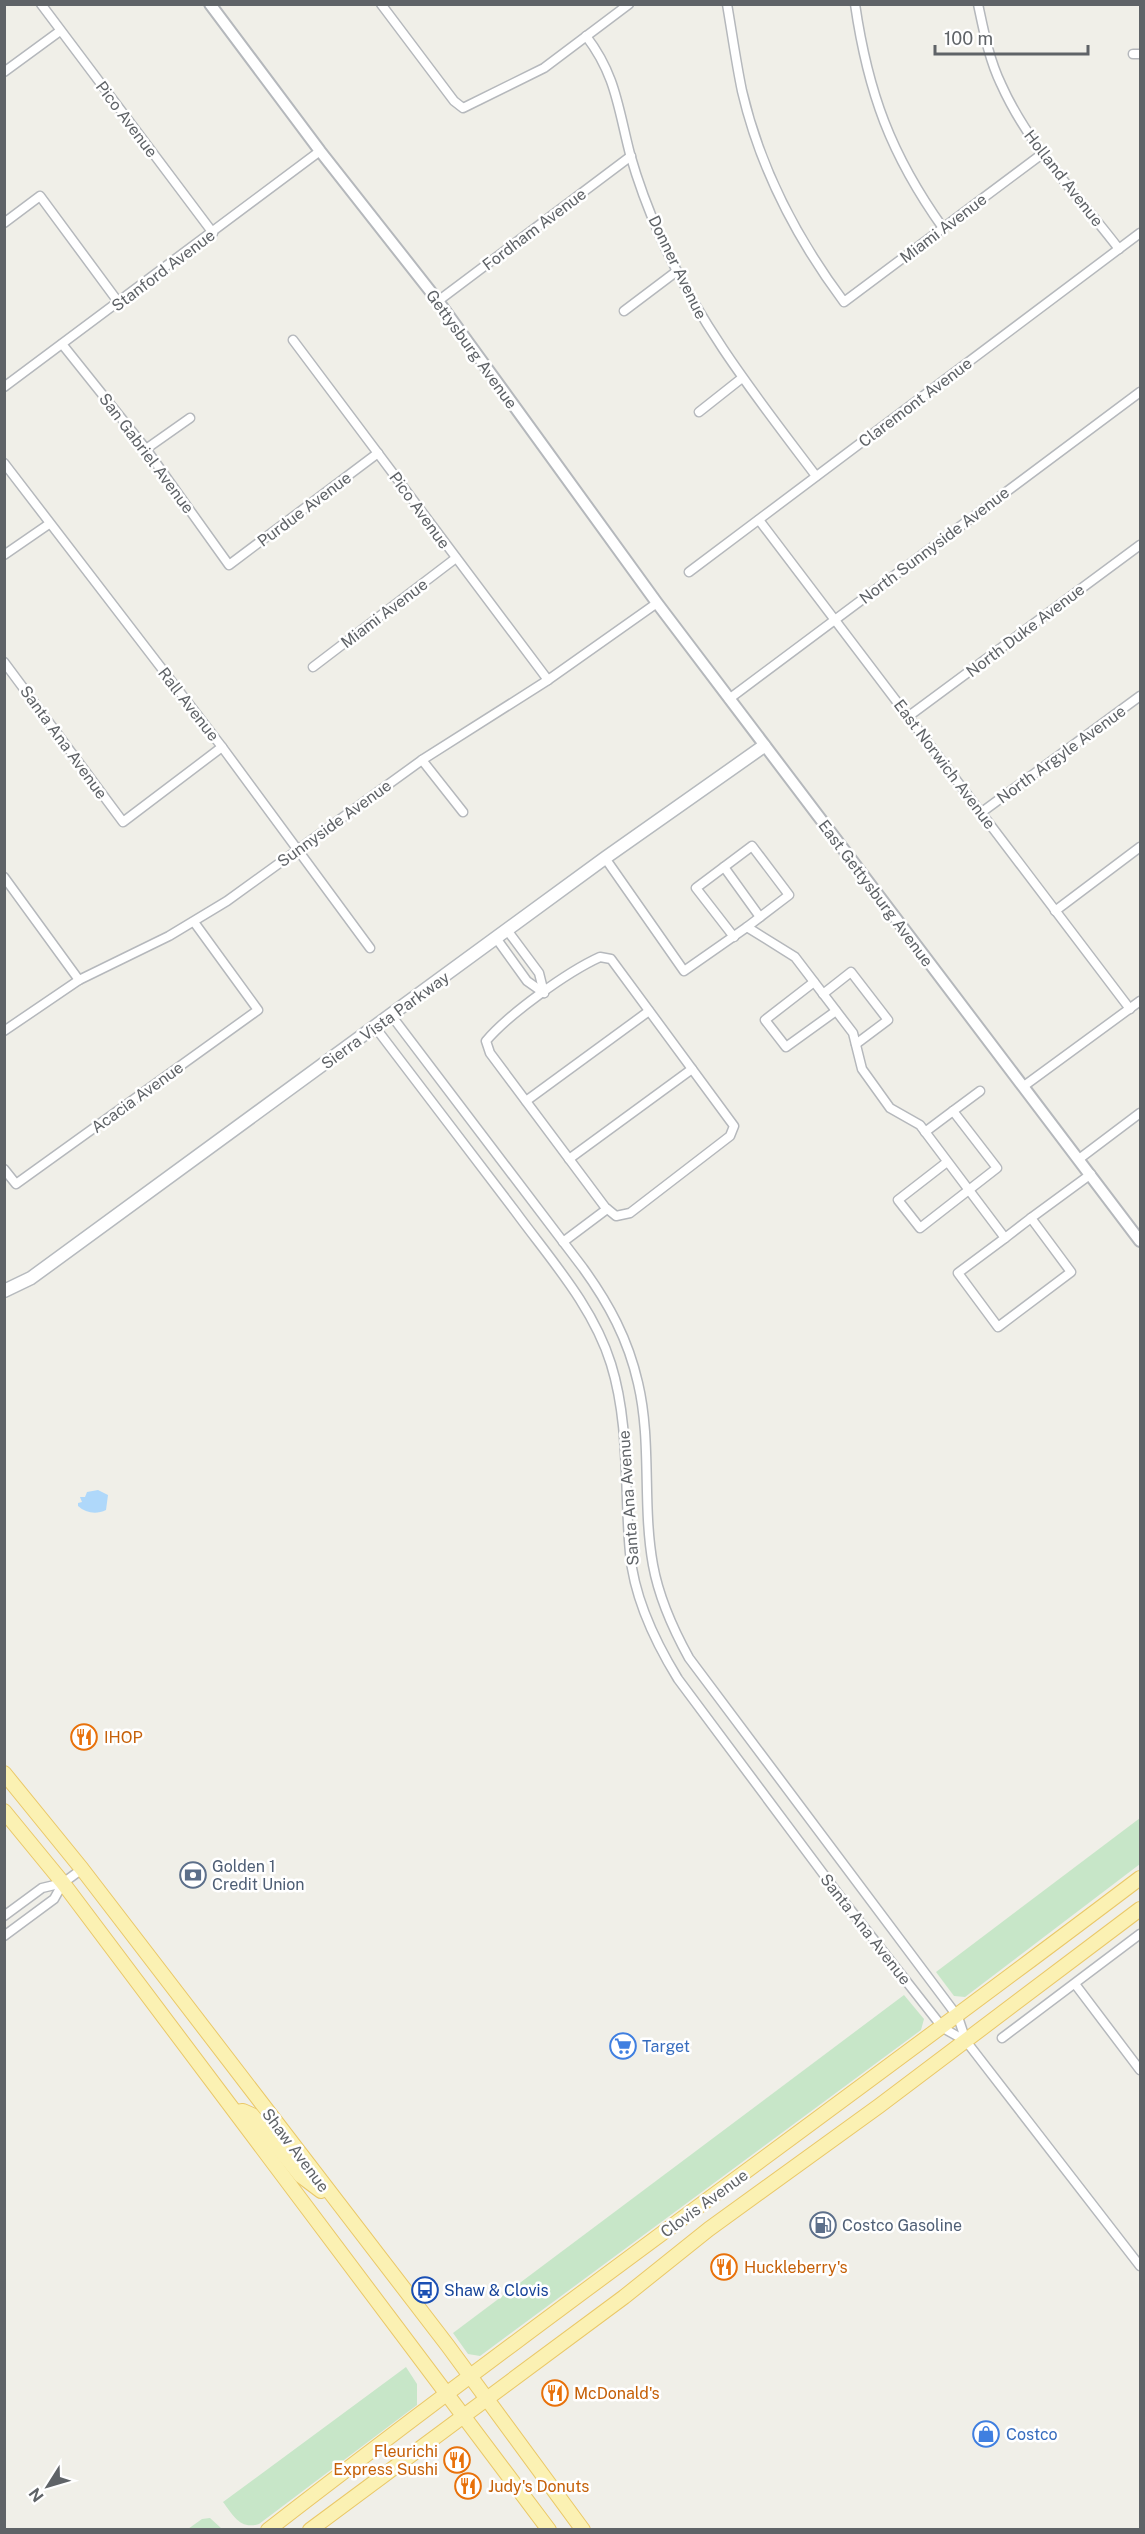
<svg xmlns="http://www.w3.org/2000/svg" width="1145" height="2534" viewBox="0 0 1145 2534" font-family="'Public Sans',sans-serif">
<rect width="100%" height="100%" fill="#f0efe8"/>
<g fill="#c7e6c8">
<path d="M1140,1818v46l-175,133 -11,-1 -18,-24z"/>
<path d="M904,1995l20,24 -3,11 -441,326 -12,-2 -15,-21z"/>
<path d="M406,2367l11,17v21l-158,119c-19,6 -26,-9 -36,-22z"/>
<path d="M210,2518l12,11h-34l14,-10z"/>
</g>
<path fill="#afd8fa" d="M98,1490l10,5 -2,15c-10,5 -20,3 -28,-4v-3l4,-1 -2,-5h5l2,-5z"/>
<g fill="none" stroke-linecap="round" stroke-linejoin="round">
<g stroke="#b5b8bc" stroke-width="11">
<g id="minor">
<path d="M41,4l172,229"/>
<path d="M381,4l73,97 9,7 81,-40 85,-64"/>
<path d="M727,4c5,29 9,58 15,87 18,77 55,148 102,211l198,-148"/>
<path d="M855,4c13,89 36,151 88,224"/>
<path d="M978,4c6,28 11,55 23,80 28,63 77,111 118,165"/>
<path d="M586,36c30,39 32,72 44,118 8,28 18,55 30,82 39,89 98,163 156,240"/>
<path d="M1133,54h7"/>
<path d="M4,72l56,-41"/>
<path d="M4,223l36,-27 79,107"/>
<path d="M438,301l193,-145"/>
<path d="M624,311l53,-40"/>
<path d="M293,340l255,340"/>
<path d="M62,344l84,105 83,116 149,-112"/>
<path d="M4,387l316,-236"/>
<path d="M699,412l43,-34"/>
<path d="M146,449l44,-31"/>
<path d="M4,463l218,284 148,201"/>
<path d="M759,520l371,489"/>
<path d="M4,555l45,-31"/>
<path d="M689,572l451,-339"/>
<path d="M4,662l119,160 99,-75"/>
<path d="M313,667l143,-109"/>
<path d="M729,699l411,-307"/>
<path d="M909,716l231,-171"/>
<path d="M422,760l41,52"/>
<path d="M982,812l158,-116"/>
<path d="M605,858l79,113 63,-44 48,30 58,76 9,36 28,39 30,17 85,113 -47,35 40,54 73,-55 -40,-54 60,-44"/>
<path d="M724,867l36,50"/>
<path d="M4,877l75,103"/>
<path d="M1055,911l85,-64"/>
<path d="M507,930l32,43 5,20"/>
<path d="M734,937l-38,-49 56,-42 37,49 -42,32"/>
<path d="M496,938l31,43 17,12"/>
<path d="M600,957l11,2 123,167 -4,10 -100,77 -14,3 -11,-9 -115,-154 -4,-12c23,-27 81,-69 114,-84z"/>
<path d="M814,982l-49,38 21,27 50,-36"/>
<path d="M823,994l28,-22 37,48 -32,24"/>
<path d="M391,1015l192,253c26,36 45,71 55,115 14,59 4,122 15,182 6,33 20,64 36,93l269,359 8,24 174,225"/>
<path d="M375,1027c47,61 93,123 140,184 35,48 78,95 96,153 19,61 13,126 19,189 4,45 24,87 48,126l164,220 101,129 23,13"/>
<path d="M4,1031l75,-51 90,-44 58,-35 195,-141 126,-80 109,-77"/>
<path d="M1024,1086l116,-85"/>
<path d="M526,1101l123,-90"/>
<path d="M953,1111l27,-20"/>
<path d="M925,1132l28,-21 44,57 -77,60 -22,-28 49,-38"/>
<path d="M569,1159l123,-90"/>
<path d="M1079,1159l61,-46"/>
<path d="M4,1169l12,15 242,-174 -64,-88"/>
<path d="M1005,1238l26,-20"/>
<path d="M563,1242l44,-33"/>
<path d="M4,1916l38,-28 21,-5"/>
<path d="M4,1936l50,-37 9,-16 19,-14"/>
<path d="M1075,1984l65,86"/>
<path d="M1002,2038l138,-104"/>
</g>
</g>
<g stroke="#b5b8bc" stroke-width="14">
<path id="tertiary" d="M210,4l110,147 118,150 219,302 483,638"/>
</g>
<g stroke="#b6babe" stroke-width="15">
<path id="secondary" d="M4,1291l27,-13 574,-420 159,-112"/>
</g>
<g stroke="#eac868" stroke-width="16">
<g id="primary">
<path d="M4,1773l78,96 366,477 135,184"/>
<path d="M4,1811l59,72 486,647"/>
<path d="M236,2112l7,-1 9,4 49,61 20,15"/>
<path d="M268,2530c287,-222 583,-433 872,-652"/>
<path d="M310,2530l314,-233 85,-68 170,-123 261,-197"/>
</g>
</g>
<use href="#minor" stroke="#fff" stroke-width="8"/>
<use href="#tertiary" stroke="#fff" stroke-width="10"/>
<use href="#secondary" stroke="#fff" stroke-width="12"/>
<use href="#primary" stroke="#fbf1b3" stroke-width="14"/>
</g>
<defs>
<g id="restaurant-ring" transform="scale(1.35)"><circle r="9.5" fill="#fff" stroke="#e8710a" stroke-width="1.5"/><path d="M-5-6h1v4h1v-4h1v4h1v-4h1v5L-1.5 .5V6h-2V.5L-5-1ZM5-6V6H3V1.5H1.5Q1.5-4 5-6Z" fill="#e8710a"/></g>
<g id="bank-ring" transform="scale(1.35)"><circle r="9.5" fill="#fff" stroke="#5c6f8a" stroke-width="1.5"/><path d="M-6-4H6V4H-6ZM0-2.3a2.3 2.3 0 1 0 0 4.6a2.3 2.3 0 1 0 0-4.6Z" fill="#5c6f8a"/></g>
<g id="supermarket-ring" transform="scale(1.35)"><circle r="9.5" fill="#fff" stroke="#3f7fe0" stroke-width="1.5"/><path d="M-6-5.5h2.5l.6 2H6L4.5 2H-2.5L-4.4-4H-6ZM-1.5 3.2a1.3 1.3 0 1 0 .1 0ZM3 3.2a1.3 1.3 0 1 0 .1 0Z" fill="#3f7fe0"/></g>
<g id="fuel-ring" transform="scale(1.35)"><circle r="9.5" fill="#fff" stroke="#5c6f8a" stroke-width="1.5"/><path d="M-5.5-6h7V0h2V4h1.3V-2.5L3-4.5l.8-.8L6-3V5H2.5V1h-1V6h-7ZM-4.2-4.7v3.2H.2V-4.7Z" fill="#5c6f8a"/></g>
<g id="bus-ring" transform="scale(1.35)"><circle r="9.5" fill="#fff" stroke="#1a4fb4" stroke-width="1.5"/><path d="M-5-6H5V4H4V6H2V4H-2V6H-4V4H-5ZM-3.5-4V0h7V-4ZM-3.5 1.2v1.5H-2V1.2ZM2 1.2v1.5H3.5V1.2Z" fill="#1a4fb4"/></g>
<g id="shop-ring" transform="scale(1.35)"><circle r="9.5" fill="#fff" stroke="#3f7fe0" stroke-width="1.5"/><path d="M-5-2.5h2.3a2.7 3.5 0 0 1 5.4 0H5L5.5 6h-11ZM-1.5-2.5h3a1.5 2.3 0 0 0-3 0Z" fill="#3f7fe0"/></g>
</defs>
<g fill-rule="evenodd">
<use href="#restaurant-ring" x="84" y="1737"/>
<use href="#bank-ring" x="193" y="1875"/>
<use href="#supermarket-ring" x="623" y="2046"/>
<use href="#fuel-ring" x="823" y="2225"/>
<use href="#restaurant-ring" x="724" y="2267"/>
<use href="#bus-ring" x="425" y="2290"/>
<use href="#restaurant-ring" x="555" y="2393"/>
<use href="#shop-ring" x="986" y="2434"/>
<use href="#restaurant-ring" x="457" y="2460"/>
<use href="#restaurant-ring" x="468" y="2486"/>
</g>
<g text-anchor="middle" stroke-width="5" stroke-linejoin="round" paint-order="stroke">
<g font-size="16" fill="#5f6367" stroke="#fff">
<text transform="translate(127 119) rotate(53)" y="6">Pico Avenue</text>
<text transform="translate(1064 178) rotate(52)" y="6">Holland Avenue</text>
<text transform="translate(943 228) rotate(-37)" y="6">Miami Avenue</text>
<text transform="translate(534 229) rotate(-37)" y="6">Fordham Avenue</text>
<text transform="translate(678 267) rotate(64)" y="6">Donner Avenue</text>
<text transform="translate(163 270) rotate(-37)" y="6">Stanford Avenue</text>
<text transform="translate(472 349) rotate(54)" y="6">Gettysburg Avenue</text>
<text transform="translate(915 402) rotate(-37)" y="6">Claremont Avenue</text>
<text transform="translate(147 453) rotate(53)" y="6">San Gabriel Avenue</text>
<text transform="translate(304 509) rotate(-37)" y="6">Purdue Avenue</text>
<text transform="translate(420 510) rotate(54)" y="6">Pico Avenue</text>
<text transform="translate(934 545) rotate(-37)" y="6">North Sunnyside Avenue</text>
<text transform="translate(384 613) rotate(-37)" y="6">Miami Avenue</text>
<text transform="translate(1025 630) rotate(-37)" y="6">North Duke Avenue</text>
<text transform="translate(189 704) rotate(52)" y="6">Rall Avenue</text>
<text transform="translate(64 742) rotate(54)" y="6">Santa Ana Avenue</text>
<text transform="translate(1061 754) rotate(-36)" y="6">North Argyle Avenue</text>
<text transform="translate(945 764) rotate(53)" y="6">East Norwich Avenue</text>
<text transform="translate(334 823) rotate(-36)" y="6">Sunnyside Avenue</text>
<text transform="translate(876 893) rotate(53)" y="6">East Gettysburg Avenue</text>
<text transform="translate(385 1020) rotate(-36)" y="6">Sierra Vista Parkway</text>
<text transform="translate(137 1097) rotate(-36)" y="6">Acacia Avenue</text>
<text transform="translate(628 1498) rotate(-94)" y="6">Santa Ana Avenue</text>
<text transform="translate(866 1929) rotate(52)" y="6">Santa Ana Avenue</text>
<text transform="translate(296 2150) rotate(53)" y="6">Shaw Avenue</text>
<text transform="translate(704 2203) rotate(-36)" y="6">Clovis Avenue</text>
</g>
<g font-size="16" fill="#c56008" stroke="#fff" text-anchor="start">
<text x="104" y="1743">IHOP</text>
<text x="744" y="2273">Huckleberry's</text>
<text x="574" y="2399">McDonald's</text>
<text x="438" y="2457" text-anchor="end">Fleurichi<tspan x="438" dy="18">Express Sushi</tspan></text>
<text x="488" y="2492">Judy's Donuts</text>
</g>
<g font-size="16" fill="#4e5e75" stroke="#fff" text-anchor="start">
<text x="212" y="1872">Golden 1<tspan x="212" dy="18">Credit Union</tspan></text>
<text x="842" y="2231">Costco Gasoline</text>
</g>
<g font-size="16" fill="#366cbe" stroke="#fff" text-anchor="start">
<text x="642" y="2052">Target</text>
<text x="1006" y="2440">Costco</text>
</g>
<g font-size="16" fill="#164399" stroke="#fff" text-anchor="start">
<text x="444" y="2296">Shaw &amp; Clovis</text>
</g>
</g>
<rect width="1145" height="2534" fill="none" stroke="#5f6367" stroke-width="12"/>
<g transform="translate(48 2486) rotate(233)" stroke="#ffffff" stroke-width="4.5" paint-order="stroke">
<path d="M0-4.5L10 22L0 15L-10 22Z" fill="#5f6367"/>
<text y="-9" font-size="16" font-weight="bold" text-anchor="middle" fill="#5f6367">N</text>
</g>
<path d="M935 45v9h153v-9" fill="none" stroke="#5f6367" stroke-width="3"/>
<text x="944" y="45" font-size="18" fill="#5f6367" stroke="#ffffff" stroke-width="4.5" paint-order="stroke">100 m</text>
</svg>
